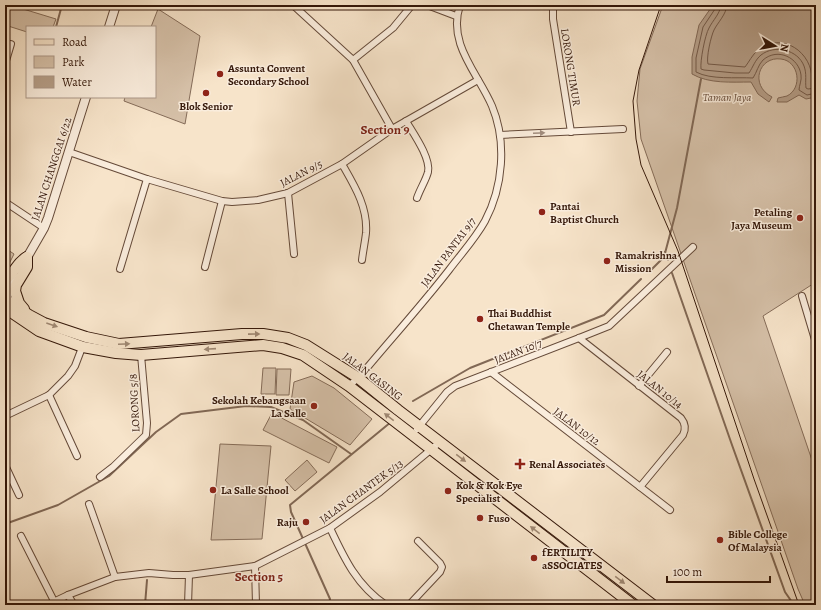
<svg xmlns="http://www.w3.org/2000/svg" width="821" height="610" viewBox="0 0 821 610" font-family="Alegreya,serif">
<rect width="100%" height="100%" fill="#f7e4ca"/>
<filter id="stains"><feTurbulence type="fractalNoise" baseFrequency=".005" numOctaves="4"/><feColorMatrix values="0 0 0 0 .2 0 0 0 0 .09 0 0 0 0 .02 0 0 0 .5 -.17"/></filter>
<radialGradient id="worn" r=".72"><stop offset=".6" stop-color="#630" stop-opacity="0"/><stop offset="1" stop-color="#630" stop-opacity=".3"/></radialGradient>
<g fill="#d6c1a9" stroke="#856c59">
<path d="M5,5h5l46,14 -3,8h-26v5l-22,-7z"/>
<path d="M663,5h153v277l-53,34 53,156v133h-11l-7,-16 -157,-450 -4,-38 3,-32z"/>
<path d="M158,9l42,27 -15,88 -61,-23 1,-4h30v-70h-4z"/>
<path d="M5,248l9,6 -9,18z"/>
<path d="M263,368h13l-1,26h-14z"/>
<path d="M277,369h14l-2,26h-13z"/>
<path d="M312,376l22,12 38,31 -22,26 -60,-36 4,-27z"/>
<path d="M272,413l65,34 -8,16 -66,-33z"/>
<path d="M220,444l51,2 -9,93 -51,1z"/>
<path d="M307,460l10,12 -22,19 -10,-11z"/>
</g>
<path fill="#b59e88" stroke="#816855" d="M713,5h103v92l-10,2 -7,-4 -12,7h-10l1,-4c3,-1 6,-1 9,-2 16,-8 12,-35 -6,-37 -22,-3 -32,26 -9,38l-3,5 -11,-8 -7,-12c-19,0 -42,2 -59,-8v-17l7,-32z"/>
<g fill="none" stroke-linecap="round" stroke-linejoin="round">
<g stroke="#745a48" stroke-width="1">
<path d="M716,5l-1,4 -12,18 -7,31v14c15,8 40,5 57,6 4,-6 5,-13 10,-18 15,-13 36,-2 38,15 1,5 -2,11 -2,15l8,5 9,-2"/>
<path d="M721,5c-1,9 -8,15 -12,23 -4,7 -9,33 -8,41l3,1 31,3h14c4,-6 6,-13 12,-18 14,-11 37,-5 43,11 3,8 1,15 2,22l2,1 8,-1"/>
<path d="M727,5c-1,10 -9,17 -13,25 -3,6 -8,28 -6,34l37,3c4,-5 7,-12 13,-17 24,-19 55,2 54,31l4,1"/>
</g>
<g stroke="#816855" stroke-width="2">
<path d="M56,27l6,-22"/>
<path d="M665,252l3,8"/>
<path d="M650,271l14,-14 13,-49 24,-129"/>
<path d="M672,273l60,172 53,147 9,13"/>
<path d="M413,401l57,-33 134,-53 37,-36"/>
<path d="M5,524l53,-19 51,-29 47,-44 25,-18 65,-8 25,1 32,13 48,34"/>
<path d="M145,605l2,-25"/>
<path d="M329,605l1,-6 -39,-87 -1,-7 101,-83"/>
</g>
<g stroke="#654a39" stroke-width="8">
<g id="minor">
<path d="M293,5l60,55 39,69"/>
<path d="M427,5l29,11"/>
<path d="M555,5l-2,3v11l18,113"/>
<path d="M353,60l40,-32 19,-23"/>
<path d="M5,64l6,-20"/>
<path d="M406,121c7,12 25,37 22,51 -2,8 -8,17 -11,26"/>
<path d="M500,135l123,-6"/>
<path d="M69,152l78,27 75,22 10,1 26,-2 30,-7 54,-29 50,-35 86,-49"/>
<path d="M342,164c12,21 26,43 24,69 -1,9 -3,18 -4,27"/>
<path d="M288,193l6,61"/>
<path d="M5,202l39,26"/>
<path d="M205,267l17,-66"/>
<path d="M120,269l27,-90"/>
<path d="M802,296l14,47"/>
<path d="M579,338l102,80c4,5 5,11 2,17l-43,52"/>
<path d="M491,372l179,138"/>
<path d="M349,386l12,-11c29,-35 60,-69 88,-105 12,-16 26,-31 36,-49 18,-34 22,-79 7,-115 -14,-33 -45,-62 -32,-101"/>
<path d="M639,386l28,-34"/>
<path d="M49,395l28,61"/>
<path d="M5,416l44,-21 19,-19 7,-10 8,-21"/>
<path d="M417,429l30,-37 8,-6 124,-48 30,-12 84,-79"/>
<path d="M5,465l14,30"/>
<path d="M100,477l13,-10 33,-32 1,-12 -6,-68"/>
<path d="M89,504l26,73"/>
<path d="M330,528c14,30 27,58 56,77"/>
<path d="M21,536l33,65"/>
<path d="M255,566l1,39"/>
<path d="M68,595l6,10"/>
<path d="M47,605l21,-10 47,-18 34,-4 24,2h16l66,-9 75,-38 50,-36 60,-50"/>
<path d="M188,605l1,-30"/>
<path d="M409,605l31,-33 2,-5 -2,-4 -22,-22"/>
</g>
</g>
<g stroke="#654a39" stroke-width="10">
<g id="tertiary">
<path d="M109,27l7,-22"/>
<path d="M25,261l19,-33 4,-10 38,-121"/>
<path d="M7,305c-1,-9 3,-20 8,-27"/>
</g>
</g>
<g stroke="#341709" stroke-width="12">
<g id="primary">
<path d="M5,280c10,-7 11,-17 22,-23"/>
<path d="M5,299l24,16 15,8 42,14 33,7 123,-10h21l25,4 18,7 51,32 41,33 255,195"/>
<path d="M5,308l34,23 44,16 33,6 25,2 122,-10 19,3 21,7 46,31 284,219"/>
<path d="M24,309l-5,-6 -4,-12 1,-6 11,-18v-10"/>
</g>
</g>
<use href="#minor" stroke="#faeddd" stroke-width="6"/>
<use href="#tertiary" stroke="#faeddd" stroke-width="8"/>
<use href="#primary" stroke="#f7e4ca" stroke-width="10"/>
<path stroke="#341709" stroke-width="1" d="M661,5l-22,65 -6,31 3,38 5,26 37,86 76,228 45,126"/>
</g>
<defs><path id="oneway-solid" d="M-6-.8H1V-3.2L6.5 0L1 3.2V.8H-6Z"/></defs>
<use fill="#a18d7e" href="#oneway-solid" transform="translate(539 133) rotate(-3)"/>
<g fill="#9f8873">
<use href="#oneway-solid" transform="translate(52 325) rotate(19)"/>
<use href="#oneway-solid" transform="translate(254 334) rotate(-1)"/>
<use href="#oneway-solid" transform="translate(124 344) rotate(-2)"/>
<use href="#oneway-solid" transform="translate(210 349) rotate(176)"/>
<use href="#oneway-solid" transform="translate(389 417) rotate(-142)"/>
<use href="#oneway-solid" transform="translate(461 458) rotate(37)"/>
<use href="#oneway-solid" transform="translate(535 530) rotate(-142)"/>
<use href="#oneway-solid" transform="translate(620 580) rotate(37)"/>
</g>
<g fill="#8f2418" stroke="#faeddd" stroke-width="1.5">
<circle cx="220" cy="74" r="4"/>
<circle cx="206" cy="93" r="4"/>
<circle cx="542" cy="212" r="4"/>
<circle cx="800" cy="218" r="4"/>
<circle cx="607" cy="261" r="4"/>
<circle cx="480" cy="319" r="4"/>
<circle cx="314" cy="406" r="4"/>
<path d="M518 458h4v4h4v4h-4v4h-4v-4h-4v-4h4z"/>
<circle cx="213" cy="490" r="4"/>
<circle cx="448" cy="491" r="4"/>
<circle cx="480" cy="518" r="4"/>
<circle cx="306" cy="522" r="4"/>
<circle cx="720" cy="540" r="4"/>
<circle cx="534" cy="558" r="4"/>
</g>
<g text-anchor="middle" stroke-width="3" stroke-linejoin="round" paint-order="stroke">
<g font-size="11" fill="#341709" stroke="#faeddd">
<text transform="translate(571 67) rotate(81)" y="4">LORONG TIMUR</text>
<text transform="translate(51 169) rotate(-72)" y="4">JALAN CHANGGAI 6/22</text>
<text transform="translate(301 173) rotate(-27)" y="4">JALAN 9/5</text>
<text transform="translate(448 252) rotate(-53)" y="4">JALAN PANTAI 9/7</text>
<text transform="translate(518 351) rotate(-21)" y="4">JALAN 10/7</text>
<text transform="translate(373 376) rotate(37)" y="4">JALAN GASING</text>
<text transform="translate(660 389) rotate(38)" y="4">JALAN 10/14</text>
<text transform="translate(134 403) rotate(-93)" y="4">LORONG 5/8</text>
<text transform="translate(577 426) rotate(37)" y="4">JALAN 10/12</text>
<text transform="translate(361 491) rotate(-36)" y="4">JALAN CHANTEK 5/13</text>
</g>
<g font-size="11" font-weight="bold" fill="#341709" stroke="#faeddd" text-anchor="start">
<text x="228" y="72">Assunta Convent<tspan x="228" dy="13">Secondary School</tspan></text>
<text x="206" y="110" text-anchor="middle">Blok Senior</text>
<text x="550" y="210">Pantai<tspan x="550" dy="13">Baptist Church</tspan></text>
<text x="792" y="216" text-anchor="end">Petaling<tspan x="792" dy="13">Jaya Museum</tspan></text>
<text x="615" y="259">Ramakrishna<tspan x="615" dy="13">Mission</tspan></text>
<text x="488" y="317">Thai Buddhist<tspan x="488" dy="13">Chetawan Temple</tspan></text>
<text x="306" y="404" text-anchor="end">Sekolah Kebangsaan<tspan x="306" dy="13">La Salle</tspan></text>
<text x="529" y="468">Renal Associates</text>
<text x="456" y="489">Kok &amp; Kok Eye<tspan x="456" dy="13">Specialist</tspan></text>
<text x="221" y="494">La Salle School</text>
<text x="488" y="522">Fuso</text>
<text x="298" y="526" text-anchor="end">Raju</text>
<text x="728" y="538">Bible College<tspan x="728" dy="13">Of Malaysia</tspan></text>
<text x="542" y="556">fERTILITY<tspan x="542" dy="13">aSSOCIATES</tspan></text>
</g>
<g font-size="11" font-style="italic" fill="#654a39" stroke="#faeddd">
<text x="727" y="101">Taman Jaya</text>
</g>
<g font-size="13" font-weight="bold" fill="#7a1f14" stroke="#faeddd">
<text x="385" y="134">Section 9</text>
<text x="259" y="581">Section 5</text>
</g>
</g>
<rect width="821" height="610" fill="none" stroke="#f7e4ca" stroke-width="20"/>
<rect x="6" y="6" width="809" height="598" fill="none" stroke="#341709" stroke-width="2"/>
<rect x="10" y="10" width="801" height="590" fill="none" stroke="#341709"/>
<rect x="26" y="26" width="130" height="72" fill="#faeddd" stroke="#ab9788"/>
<rect x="34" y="39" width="20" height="6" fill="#f7e4ca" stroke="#ab9788"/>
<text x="62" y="46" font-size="12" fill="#341709">Road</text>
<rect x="34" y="56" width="20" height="12" fill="#d6c1a9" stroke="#ab9788"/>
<text x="62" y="66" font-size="12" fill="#341709">Park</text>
<rect x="34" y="76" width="20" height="12" fill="#b59e88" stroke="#ab9788"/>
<text x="62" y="86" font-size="12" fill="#341709">Water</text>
<g transform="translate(775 46) rotate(101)" stroke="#faeddd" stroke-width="3" paint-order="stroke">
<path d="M0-3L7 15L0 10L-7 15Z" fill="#341709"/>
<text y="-6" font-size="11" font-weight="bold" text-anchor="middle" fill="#341709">N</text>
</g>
<path d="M667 576v6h103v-6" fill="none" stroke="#341709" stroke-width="2"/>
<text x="673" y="576" font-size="12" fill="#341709" stroke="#faeddd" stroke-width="3" paint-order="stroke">100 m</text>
<rect width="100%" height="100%" filter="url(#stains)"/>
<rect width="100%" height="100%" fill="url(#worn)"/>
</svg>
